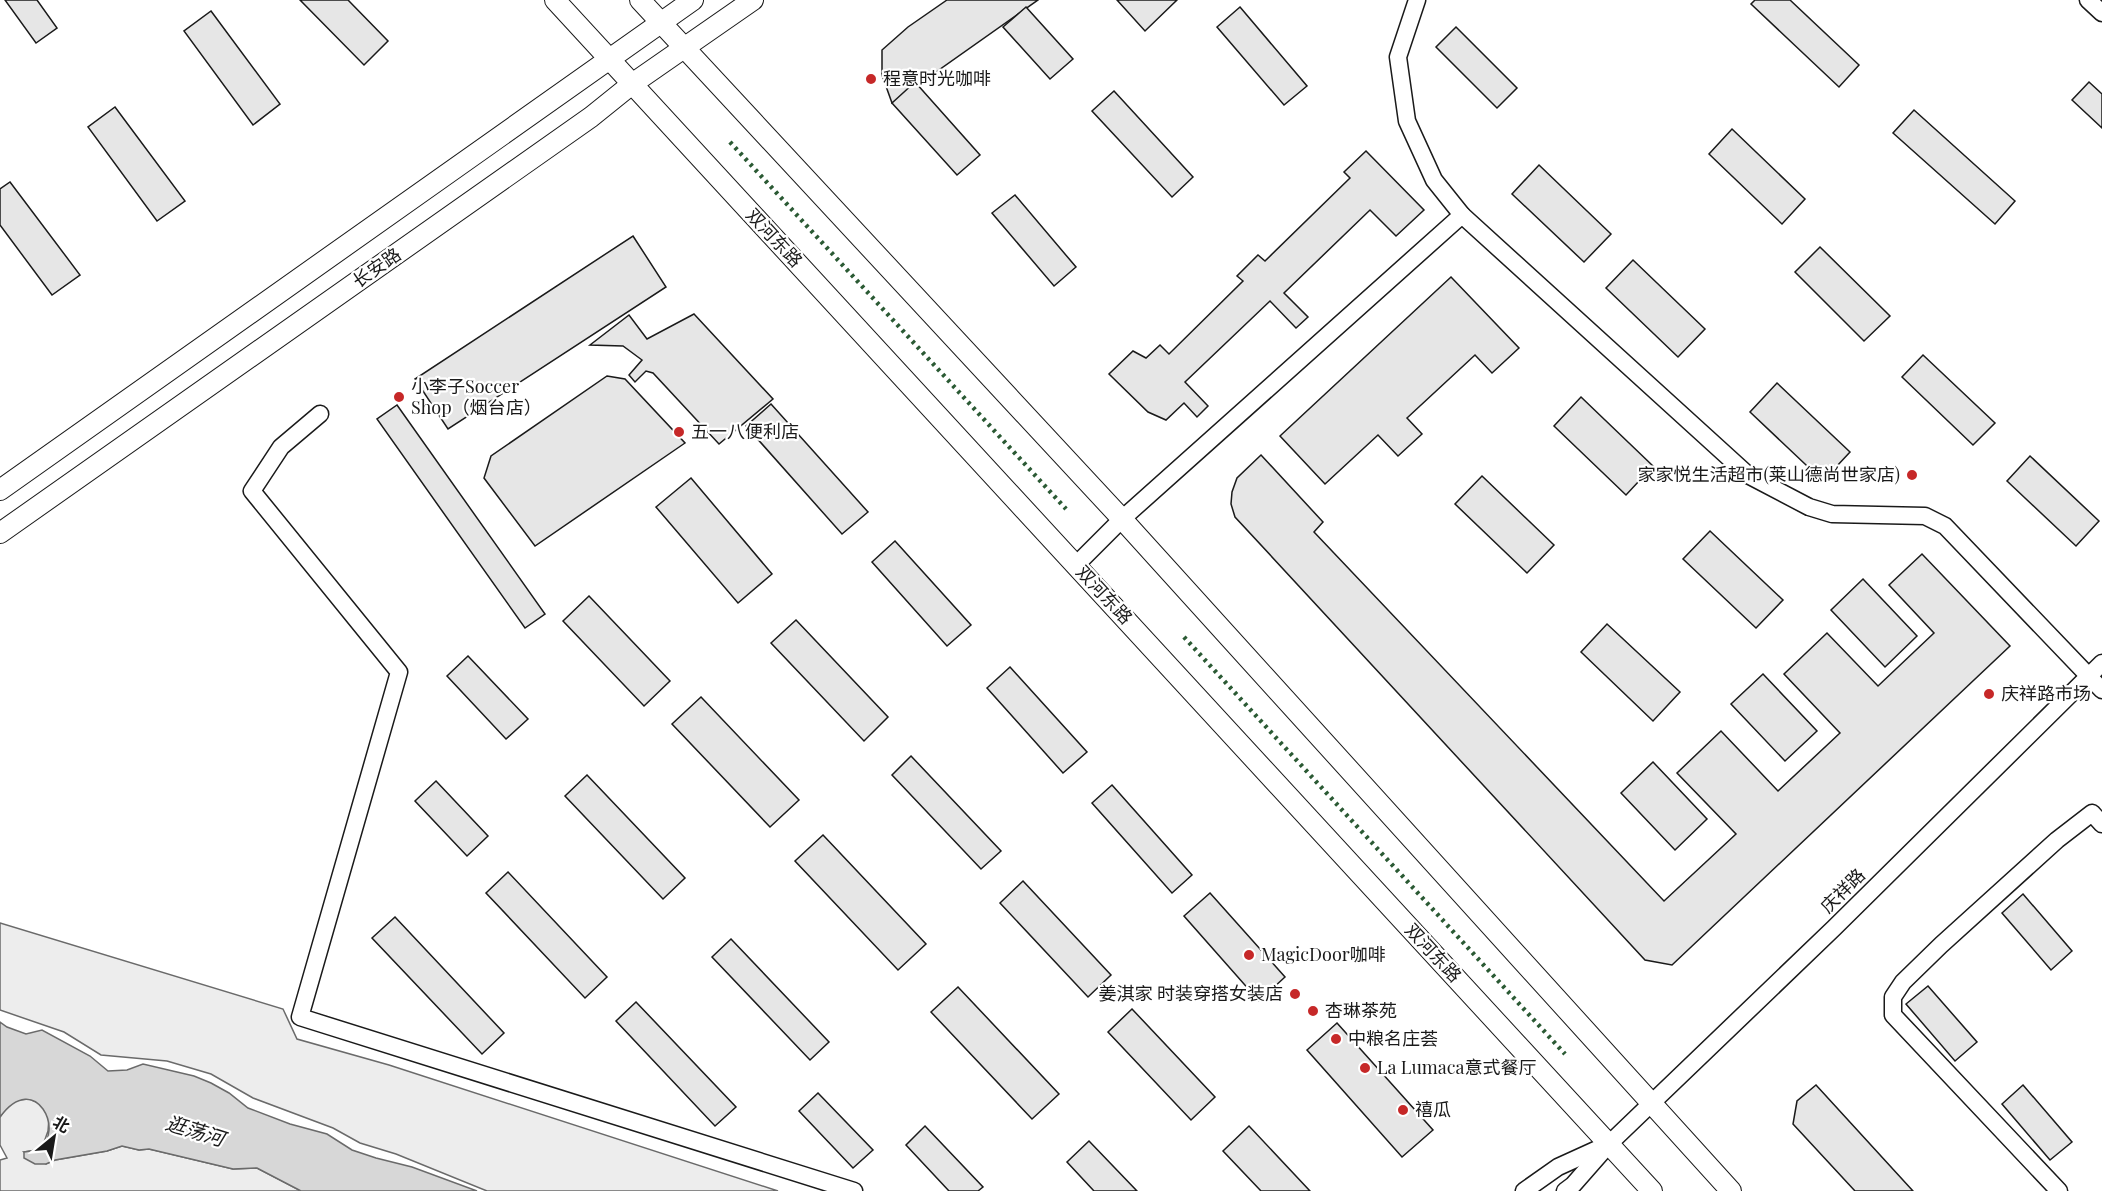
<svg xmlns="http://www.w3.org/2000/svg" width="2102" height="1191" viewBox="0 0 2102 1191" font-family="'Playfair Display','Noto Sans SC',serif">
<rect width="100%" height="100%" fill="#fff"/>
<g fill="#ededed" stroke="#6a6a6a" stroke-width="1.5">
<path d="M0,923l283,86 14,30 92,26 389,126h-291l-91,-37 -36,-11 -27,-15 -80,-30 -42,-24 -44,-13 -66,-6 -37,-23 -64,-22z"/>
<path d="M29,1099l10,4 7,7 3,8 -1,13 -5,14 -6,5 -13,2 22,12 9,-4 52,-9 15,-5 17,4 10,-1 84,20 24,-1 44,23h-301v-31l7,-2 -7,-13v-28l9,-13 10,-4z"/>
</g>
<path fill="#d7d7d7" stroke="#6a6a6a" stroke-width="1.5" d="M0,1022l7,5 19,7 16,-4 48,26 18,15 19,-1 16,-6 51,12 17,7 18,10 19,15 42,16 37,10 25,16 24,8 36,9 65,24h-176l-44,-23 -24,1 -84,-20 -10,1 -17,-4 -15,5 -52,9 -9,4h-11l-11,-6v-6c4,-1 10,-1 14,-3 28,-15 -2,-81 -38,-32z"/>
<g fill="#e6e6e6" stroke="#1a1a1a" stroke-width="1.5">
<path d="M5,0h32l20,28 -21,15z"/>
<path d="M300,0h48l40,41 -24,24z"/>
<path d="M947,0h91l-146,103 -10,-28v-25l26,-23z"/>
<path d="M1117,0h60l-32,31z"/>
<path d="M1755,0h35l69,65 -20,22 -88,-83z"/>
<path d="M1026,7l47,52 -23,20 -47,-52z"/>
<path d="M1240,7l67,79 -23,19 -67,-78z"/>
<path d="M211,11l69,93 -27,21 -69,-94z"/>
<path d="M1456,27l61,61 -20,20 -61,-61z"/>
<path d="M915,82l65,73 -23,20 -65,-72z"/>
<path d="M2089,82l13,12v34l-30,-28z"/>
<path d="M1114,91l79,86 -21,20 -80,-86z"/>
<path d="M115,107l70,94 -28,20 -69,-94z"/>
<path d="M1914,110l101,91 -20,23 -102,-91z"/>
<path d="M1732,129l73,70 -23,25 -73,-70z"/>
<path d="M1366,151l58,59 -28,26 -26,-26 -86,83 24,24 -12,11 -26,-27 -85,81 23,24 -11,11 -13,-14 -18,17 -18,-8 -39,-38 24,-23 13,7 14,-13 9,9 74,-73 -6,-5 21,-21 7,6 85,-83 -6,-6z"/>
<path d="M1539,165l72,69 -27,28 -72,-68z"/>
<path d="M10,182l70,93 -28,20 -52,-70v-36z"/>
<path d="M1015,195l61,72 -22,19 -62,-73z"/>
<path d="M633,236l33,51 -218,142 -33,-50z"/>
<path d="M1820,247l70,69 -26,25 -69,-69z"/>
<path d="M1633,260l72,69 -27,28 -72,-69z"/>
<path d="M1451,277l68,71 -27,25 -17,-18 -68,63 15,16 -24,22 -20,-21 -53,49 -45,-48z"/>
<path d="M694,314l79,85 -54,45 -66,-71 -7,-2 -11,11 -6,-7 13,-15 -19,-14 -33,-1 39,-30 18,24z"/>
<path d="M1923,355l72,68 -22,22 -71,-68z"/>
<path d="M607,376l18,3 60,64 -150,103 -51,-68 7,-22z"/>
<path d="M1777,383l73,69 -27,29 -73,-69z"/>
<path d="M1581,397l72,69 -27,29 -72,-69z"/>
<path d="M771,404l97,108 -26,22 -96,-108z"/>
<path d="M397,405l148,209 -20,14 -148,-209z"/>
<path d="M1261,455l62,67 -9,10 350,369 72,-67 -59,-61 44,-42 57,60 62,-58 -56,-59 43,-41 51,53 56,-53 -45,-48 33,-31 88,92 -338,319 -27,-5 -410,-443 -4,-13 1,-12 5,-14z"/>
<path d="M2030,456l69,65 -23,25 -69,-65z"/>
<path d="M1482,476l72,69 -27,28 -72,-69z"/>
<path d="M691,478l81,96 -34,29 -82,-96z"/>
<path d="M1710,531l73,69 -27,28 -73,-69z"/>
<path d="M895,541l76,84 -24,21 -75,-84z"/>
<path d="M1863,579l54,57 -32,31 -54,-57z"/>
<path d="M589,596l81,85 -26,25 -81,-85z"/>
<path d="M796,620l92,97 -24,24 -93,-98z"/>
<path d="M1607,624l73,68 -27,29 -72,-69z"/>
<path d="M468,656l60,63 -22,20 -59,-63z"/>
<path d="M1010,667l77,85 -24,21 -76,-85z"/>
<path d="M1763,674l54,57 -32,30 -54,-57z"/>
<path d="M701,697l98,103 -29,27 -98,-103z"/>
<path d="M911,756l90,95 -20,18 -89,-94z"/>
<path d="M1653,762l54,57 -32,31 -54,-57z"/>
<path d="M587,775l98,103 -22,21 -98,-103z"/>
<path d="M436,781l52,55 -21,20 -52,-55z"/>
<path d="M1112,785l80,90 -20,18 -80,-90z"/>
<path d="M823,835l103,109 -28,26 -103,-109z"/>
<path d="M508,872l99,105 -22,21 -99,-105z"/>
<path d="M1023,881l88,94 -23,22 -88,-94z"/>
<path d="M1210,893l75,84 -26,24 -75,-85z"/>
<path d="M2023,894l49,57 -21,19 -49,-57z"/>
<path d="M395,917l109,116 -22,21 -110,-116z"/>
<path d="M731,939l98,103 -19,18 -98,-103z"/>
<path d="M1928,986l49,56 -22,19 -49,-57z"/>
<path d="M958,987l101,107 -27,25 -101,-107z"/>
<path d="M636,1002l100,105 -21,19 -99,-105z"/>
<path d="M1132,1009l83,88 -24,23 -83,-88z"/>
<path d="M1337,1023l96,107 -31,27 -95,-107z"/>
<path d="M1816,1085l97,106h-58l-62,-67 4,-23z"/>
<path d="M2023,1085l49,57 -22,18 -48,-56z"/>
<path d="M818,1093l55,57 -20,18 -54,-57z"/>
<path d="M925,1126l58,61 -5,4h-29l-43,-46z"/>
<path d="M1249,1126l61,65h-49l-38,-40z"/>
<path d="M1089,1141l48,50h-43l-27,-29z"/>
</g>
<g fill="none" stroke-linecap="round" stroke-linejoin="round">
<g stroke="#1a1a1a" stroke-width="19">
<g id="minor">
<path d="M1417,0l-19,57 9,64 27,59 28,35"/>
<path d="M2088,0l14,13"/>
<path d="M320,414l-39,33 -29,44 147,181 -99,345 554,174"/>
<path d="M1076,565l46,-46 340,-304 286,260 61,32 23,7 93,2 20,10 157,164"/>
<path d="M1524,1191l34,-24 44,-20"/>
<path d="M1565,1191l8,-6 36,-41 225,-216 268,-265"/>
<path d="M2059,1191l-166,-176v-18l10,-15 38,-37 116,-105 35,-27 10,11"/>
</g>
</g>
<g stroke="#1a1a1a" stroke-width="22">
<g id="tertiary">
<path d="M555,0l1097,1191"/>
<path d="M640,0l482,519 609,672"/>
<path d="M0,490l693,-490"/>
<path d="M0,533l591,-416 41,-33 121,-84"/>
</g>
</g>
<use href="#minor" stroke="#fff" stroke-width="16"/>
<use href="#tertiary" stroke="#fff" stroke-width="20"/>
<g stroke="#2b5a34" stroke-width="4.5" stroke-dasharray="3 4.5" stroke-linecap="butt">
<path d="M730,142l336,367"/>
<path d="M1184,637l381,417"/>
</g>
</g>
<g fill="#c62828" stroke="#fff" stroke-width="2">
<circle cx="871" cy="79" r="6"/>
<circle cx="399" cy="397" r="6"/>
<circle cx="679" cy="432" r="6"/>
<circle cx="1912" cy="475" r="6"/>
<circle cx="1989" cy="694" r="6"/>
<circle cx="1249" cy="955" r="6"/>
<circle cx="1295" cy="994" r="6"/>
<circle cx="1313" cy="1011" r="6"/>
<circle cx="1336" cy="1039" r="6"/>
<circle cx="1365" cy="1068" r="6"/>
<circle cx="1403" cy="1110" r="6"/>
</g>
<g text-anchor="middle" stroke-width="4.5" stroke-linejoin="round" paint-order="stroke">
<g font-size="18" fill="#1a1a1a" stroke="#fff" text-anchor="start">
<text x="883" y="85">程意时光咖啡</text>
<text x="411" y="393">小李子Soccer<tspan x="411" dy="21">Shop（烟台店）</tspan></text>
<text x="691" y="438">五一八便利店</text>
<text x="1900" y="481" text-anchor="end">家家悦生活超市(莱山德尚世家店)</text>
<text x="2001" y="700">庆祥路市场</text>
<text x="1261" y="961">MagicDoor咖啡</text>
<text x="1283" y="1000" text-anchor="end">姜淇家 时装穿搭女装店</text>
<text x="1325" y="1017">杏琳茶苑</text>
<text x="1348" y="1045">中粮名庄荟</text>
<text x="1377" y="1074">La Lumaca意式餐厅</text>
<text x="1415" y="1116">禧瓜</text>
</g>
<g font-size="18" fill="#1a1a1a" stroke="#fff">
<text transform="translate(774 238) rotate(47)" y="6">双河东路</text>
<text transform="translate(377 268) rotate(-35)" y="6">长安路</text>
<text transform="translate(1104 595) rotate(47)" y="6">双河东路</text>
<text transform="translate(1843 891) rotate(-45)" y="6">庆祥路</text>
<text transform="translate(1433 953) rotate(47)" y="6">双河东路</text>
</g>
<g font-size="20" font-style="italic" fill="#1a1a1a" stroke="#fff">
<text transform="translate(195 1131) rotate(17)" y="7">逛荡河</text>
</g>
</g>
<g transform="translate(54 1137) rotate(30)" stroke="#ffffff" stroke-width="4.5" paint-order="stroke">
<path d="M0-4.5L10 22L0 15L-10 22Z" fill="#1a1a1a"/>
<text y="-9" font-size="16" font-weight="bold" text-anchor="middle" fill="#1a1a1a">北</text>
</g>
</svg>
